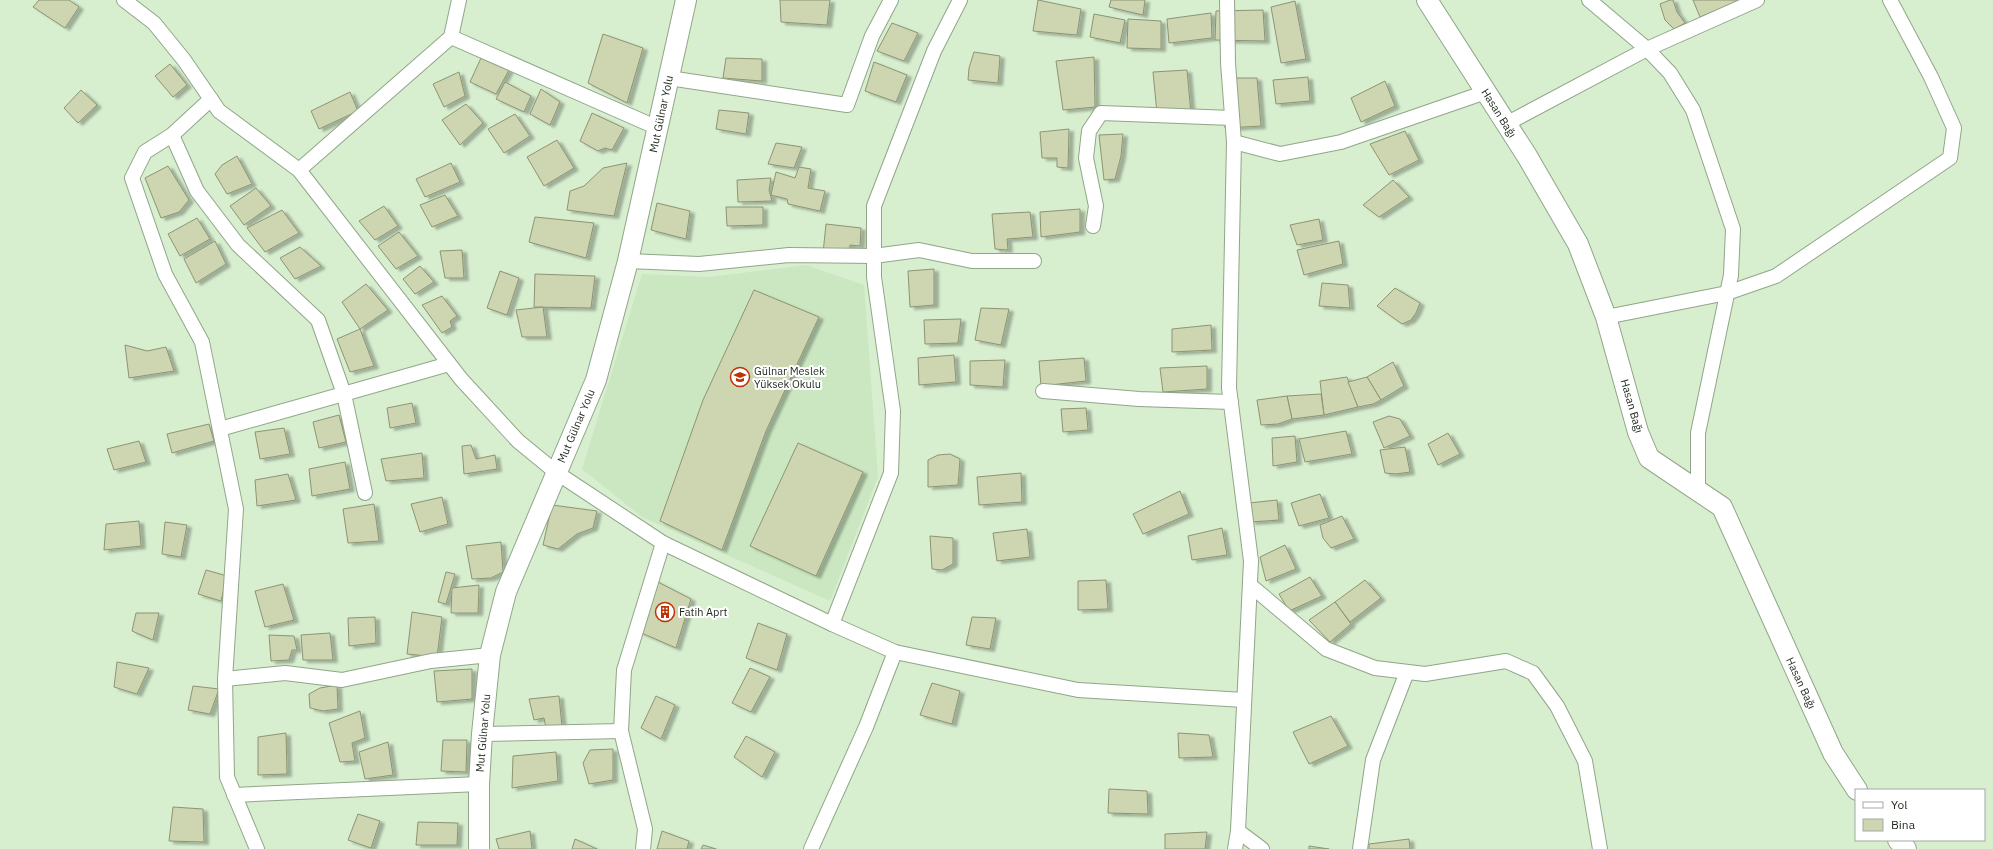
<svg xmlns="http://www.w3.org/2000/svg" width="1993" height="849" viewBox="0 0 1993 849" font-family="'IBM Plex Sans',sans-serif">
<defs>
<filter id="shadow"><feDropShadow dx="4.5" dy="2.5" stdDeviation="1" flood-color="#0004"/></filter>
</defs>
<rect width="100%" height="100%" fill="#d7eecf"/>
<path fill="#cbe7c1" d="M806,265l58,20 14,192 -48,124 -188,-84 -60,-48 60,-195 67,3z"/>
<g fill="#cdd5b1" stroke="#8d9472" filter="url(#shadow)">
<path d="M39,0h30l10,7 -14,21 -32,-21z"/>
<path d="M780,0h50l-3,25 -46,-3z"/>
<path d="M1038,0l43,9 -4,26 -44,-4z"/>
<path d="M1111,0h34l-2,15 -34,-8z"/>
<path d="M1670,0h3l4,12 8,11 -11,6 -9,-9 -5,-16z"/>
<path d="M1693,0h48l-41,17z"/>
<path d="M1295,1l11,58 -25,4 -10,-56z"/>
<path d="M1263,10l2,31 -50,-1 1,-29z"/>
<path d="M1211,13l1,25 -43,5 -2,-24z"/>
<path d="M1094,14l31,6 -5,23 -30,-6z"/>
<path d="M1128,19l33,2v28l-34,-1z"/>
<path d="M892,23l26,10 -14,28 -27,-10z"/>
<path d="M603,34l40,14 -16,55 -39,-20z"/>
<path d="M974,52l26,4 -2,27 -30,-3 1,-12z"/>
<path d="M1094,57l1,50 -32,3 -7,-49z"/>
<path d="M481,58l28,12 -13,24 -26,-12z"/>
<path d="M726,58l36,1v22l-39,-3z"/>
<path d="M874,62l33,13 -11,27 -31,-11z"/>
<path d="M170,64l17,21 -14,12 -18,-21z"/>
<path d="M1187,70l4,44 -34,-1 -4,-41z"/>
<path d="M459,72l6,24 -21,11 -11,-23z"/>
<path d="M1308,77l2,24 -34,3 -3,-24z"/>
<path d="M1224,78h33l4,48 -36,2z"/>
<path d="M1385,81l10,25 -34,16 -10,-24z"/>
<path d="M505,82l26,14 -7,16 -28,-13z"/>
<path d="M541,89l19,13 -10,23 -20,-11z"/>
<path d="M81,90l16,15 -19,18 -14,-15z"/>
<path d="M350,92l8,19 -39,18 -8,-18z"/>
<path d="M466,104l17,19 -23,22 -18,-25z"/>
<path d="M719,110l30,3 -3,21 -30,-5z"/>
<path d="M592,113l32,15 -12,22 -7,-2 -7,3 -18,-10z"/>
<path d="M515,114l15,22 -26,17 -16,-24z"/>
<path d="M1069,129l-1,39 -11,-1v-9h-15l-2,-26z"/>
<path d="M1405,131l14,29 -30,15 -19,-31z"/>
<path d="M1123,134l-2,22 -6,23 -11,1 -5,-45z"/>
<path d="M557,140l17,28 -30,18 -17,-29z"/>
<path d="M776,143l26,4 -8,21 -26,-4z"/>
<path d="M237,156l15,28 -25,10 -12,-20 7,-9z"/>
<path d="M451,163l9,19 -35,15 -9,-18z"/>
<path d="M627,163l-13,53 -47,-6 3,-19 14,-5 19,-18z"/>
<path d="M168,166l21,34 -10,12 -18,6 -16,-40z"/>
<path d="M799,167l12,2 -3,19 17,3 -5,20 -32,-7 -1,-5 -16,-4 5,-23 19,6z"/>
<path d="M771,178l-2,12 3,11 -34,1 -1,-22z"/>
<path d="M1393,180l16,17 -30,20 -16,-12z"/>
<path d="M256,188l15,18 -27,19 -14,-19z"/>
<path d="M445,195l13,21 -26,11 -12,-22z"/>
<path d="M657,203l33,8 -4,28 -35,-9z"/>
<path d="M384,206l14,20 -23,14 -16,-19z"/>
<path d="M726,207h37v18l-36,1z"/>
<path d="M1080,209v23l-39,5 -1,-25z"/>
<path d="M282,210l17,23 -34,19 -18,-24z"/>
<path d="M1030,212l3,25 -26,2 1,11 -13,-1 -3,-35z"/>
<path d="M535,217l59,6 -8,35 -57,-16z"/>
<path d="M197,218l13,21 -30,17 -12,-22z"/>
<path d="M1319,219l4,21 -26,5 -7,-20z"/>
<path d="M826,224l35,4 -1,18 -10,-1 -1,9 -26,-1z"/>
<path d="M399,232l19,24 -22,13 -18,-23z"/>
<path d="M215,241l11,23 -30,19 -12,-24z"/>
<path d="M1339,241l4,23 -39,11 -7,-25z"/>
<path d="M300,247l21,19 -26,13 -15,-21z"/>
<path d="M462,250l2,28h-19l-5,-27z"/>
<path d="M420,266l14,16 -19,12 -12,-15z"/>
<path d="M934,269v36l-24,2 -2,-36z"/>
<path d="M500,271l19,7 -12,37 -20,-7z"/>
<path d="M535,274l60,2 -4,32 -57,-1z"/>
<path d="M1322,283l26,2 2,23 -31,-2z"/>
<path d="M366,284l22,26 -28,19 -18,-27z"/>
<path d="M1395,288l25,15 -4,10 -5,7 -9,4 -25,-18z"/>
<path d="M754,290l65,27 -53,114 -44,119 -62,-29 43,-121z"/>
<path d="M442,296l15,20 -7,5 2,6 -10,6 -20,-28z"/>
<path d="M543,307l4,30h-25l-6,-27z"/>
<path d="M981,308l28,1 -8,36 -26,-5z"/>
<path d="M961,319l-3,24 -33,1 -1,-24z"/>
<path d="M1211,325l1,25 -40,2v-23z"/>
<path d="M360,329l14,37 -24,6 -13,-33z"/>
<path d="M125,345l22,6 19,-4 8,24 -45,7z"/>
<path d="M954,355l2,27 -37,3 -1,-27z"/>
<path d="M1084,358l2,23 -45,5 -2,-25z"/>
<path d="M1005,360l-2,27 -33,-2v-24z"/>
<path d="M1393,362l11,24 -23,14 -14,-23z"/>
<path d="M1207,366v23l-44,3 -3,-24z"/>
<path d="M1347,377l11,30 -34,8 -4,-34z"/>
<path d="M1367,377l14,23 -8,4 -15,3 -10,-25z"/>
<path d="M1321,394l3,21 -32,4 -5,-23z"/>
<path d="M1287,396l5,23 -14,5 -17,1 -4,-25z"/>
<path d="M412,403l4,20 -26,5 -3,-20z"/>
<path d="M1086,408l2,22 -25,2 -2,-23z"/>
<path d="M339,415l7,27 -27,6 -6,-26z"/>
<path d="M1389,416l11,3 10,17 -26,12 -11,-26z"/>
<path d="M209,424l5,17 -42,12 -5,-19z"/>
<path d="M284,428l6,26 -30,5 -5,-27z"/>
<path d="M1346,431l6,23 -47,8 -6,-23z"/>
<path d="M1448,433l12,21 -22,11 -10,-21z"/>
<path d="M1295,436l2,26 -24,4 -1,-28z"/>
<path d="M139,441l7,21 -32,8 -7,-21z"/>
<path d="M798,443l65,29 -47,104 -66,-30z"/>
<path d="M471,445l5,14 19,-4 2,14 -33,5 -2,-28z"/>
<path d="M1405,447l5,25 -14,2 -11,-1 -5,-23z"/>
<path d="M422,453l2,25 -38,3 -5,-22z"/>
<path d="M950,454l10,5 -2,26 -30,2v-27l10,-5z"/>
<path d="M345,462l5,27 -38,7 -3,-27z"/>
<path d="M1021,473l1,29 -43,3 -2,-28z"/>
<path d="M288,474l8,26 -39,6 -2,-26z"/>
<path d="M1180,491l9,23 -46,20 -10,-20z"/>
<path d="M1320,494l9,24 -30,8 -8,-23z"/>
<path d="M442,497l6,27 -28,8 -9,-28z"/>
<path d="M1277,500l2,20 -28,2 -2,-19z"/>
<path d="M374,504l5,37 -31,2 -5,-34z"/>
<path d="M552,505l45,6 -4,17 -16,6 -19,15 -15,-4z"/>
<path d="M1342,516l12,23 -23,9 -8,-10 -3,-13z"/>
<path d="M139,521l2,25 -37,4 2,-26z"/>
<path d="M165,522l22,3 -6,32 -19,-3z"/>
<path d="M1222,528l5,27 -35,5 -4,-24z"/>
<path d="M1027,529l3,28 -33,4 -4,-28z"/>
<path d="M930,536l23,2v26l-11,6 -10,-1z"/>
<path d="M501,542l2,30 -12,6 -19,1 -6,-33z"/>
<path d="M1285,545l11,24 -30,12 -6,-24z"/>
<path d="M206,570l21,6 -6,25 -23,-7z"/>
<path d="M446,572l9,2 -9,30 -8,-2z"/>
<path d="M1310,577l12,19 -33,15 -10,-17z"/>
<path d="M652,579l39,20 -15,49 -39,-17z"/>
<path d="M1106,580l2,29 -30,1v-29z"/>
<path d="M1365,580l16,18 -31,24 -15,-20z"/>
<path d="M283,584l11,36 -29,7 -10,-36z"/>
<path d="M479,585l-1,28h-27l1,-25z"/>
<path d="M1335,602l16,22 -21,18 -21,-22z"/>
<path d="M412,612l30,5 -5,40 -30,-3z"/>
<path d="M136,613h23l-6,27 -21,-9z"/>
<path d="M375,617l1,26 -27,3 -1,-28z"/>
<path d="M972,617l24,1 -6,31 -24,-4z"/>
<path d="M758,623l29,11 -10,36 -31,-12z"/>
<path d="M330,633l3,27h-30l-2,-25z"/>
<path d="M269,635l25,1 3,14h-5l-3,10 -18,1z"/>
<path d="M117,662l32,6 -12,26 -23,-7z"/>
<path d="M750,668l20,9 -19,35 -19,-9z"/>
<path d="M472,669v30l-35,3 -3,-31z"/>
<path d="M932,683l28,8 -8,33 -32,-9z"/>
<path d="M337,685l1,24 -15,2 -13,-3 -1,-14 11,-6z"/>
<path d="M193,686l26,3 -9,25 -22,-4z"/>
<path d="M559,696l3,31 -16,1 -2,-10 -10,2 -5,-21z"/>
<path d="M656,696l19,9 -14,34 -20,-11z"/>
<path d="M360,711l5,27 -13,5 3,18 -15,1 -11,-39z"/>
<path d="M1331,716l17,30 -39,18 -16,-32z"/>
<path d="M286,733l1,41 -29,1v-38z"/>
<path d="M1178,733l31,2 4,22 -34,1z"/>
<path d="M746,736l29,16 -13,25 -28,-20z"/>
<path d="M443,740h24l-1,32 -25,-1z"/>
<path d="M388,742l5,33 -28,4 -6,-27z"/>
<path d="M613,749v31l-24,4 -6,-21 7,-13z"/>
<path d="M556,752l2,29 -46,7 1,-32z"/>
<path d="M1109,789l38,2 1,23 -40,-1z"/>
<path d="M173,807l30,2 1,33 -35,-1z"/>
<path d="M358,814l22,7 -9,27 -23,-8z"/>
<path d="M418,822l40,1 -1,22h-41z"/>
<path d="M530,831l2,18h-33l-3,-10z"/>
<path d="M662,831l27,10 -2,8h-30z"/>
<path d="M1207,832l-2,17h-40v-15z"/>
<path d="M575,839l22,10h-25z"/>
<path d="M1409,839l1,10h-41v-5z"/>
<path d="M703,845l13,4h-15z"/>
<path d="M1309,846l20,3h-20z"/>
</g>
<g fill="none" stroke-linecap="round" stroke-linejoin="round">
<g stroke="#90a689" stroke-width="16">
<g id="street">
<path d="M124,0l30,23 30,37 35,51 80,59 162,209 57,62 39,32 106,70 169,81 63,28 183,38 166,10"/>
<path d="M1227,0l1,63 6,79 -5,246 22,173 -13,270 -3,18"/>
<path d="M1589,0l58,49 23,24 23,37 40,119 -2,46 -33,158v59"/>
<path d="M451,37l207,91"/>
<path d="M669,78l178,27 25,-69 19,-36"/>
<path d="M211,99l-39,36 -27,17 -13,26 33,96 37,68 34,167 -11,170 2,98 30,72"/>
<path d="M1506,124l141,-75 110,-49"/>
<path d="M172,135l25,56 41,54 80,75 26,74 21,99"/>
<path d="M1234,142l46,12 61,-12 145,-50"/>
<path d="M299,170l152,-133 8,-37"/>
<path d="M1093,226l3,-20 -10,-48 3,-27 12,-18 131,5"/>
<path d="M628,261l71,3 90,-9 85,1 45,-6 53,11h62"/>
<path d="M1606,317l121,-24 49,-17 174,-118 4,-30 -23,-51 -41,-77"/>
<path d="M1043,391l96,8 92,3"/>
<path d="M220,429l229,-65"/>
<path d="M1250,585l76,64 49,19 50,6 81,-13 27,12 24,33 28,55 15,88"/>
<path d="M832,624l59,-151 2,-62 -19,-134v-71l60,-155 26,-51"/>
<path d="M225,679l60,-6 57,7 89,-19 59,-6"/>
<path d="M482,734l139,-3"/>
<path d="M234,795l245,-11"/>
<path d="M1238,831l24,18"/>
<path d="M643,849l2,-20 -24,-98 3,-61 39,-127"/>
<path d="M811,849l55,-122 29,-75"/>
<path d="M1360,849l13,-89 34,-88"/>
</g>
</g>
<g stroke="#90a689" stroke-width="22">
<g id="secondary">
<path d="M1427,0l100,156 51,88 28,73 32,115 11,26 73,49 111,246 24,37"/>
<path d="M1898,840l8,9"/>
<path d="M479,849v-65l3,-50 8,-79 16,-63 90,-212 32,-119 58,-261"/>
</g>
</g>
<use href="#street" stroke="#fff" stroke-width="14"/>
<use href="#secondary" stroke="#fff" stroke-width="20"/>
</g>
<defs>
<g id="university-ring" transform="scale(1)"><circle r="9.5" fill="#fff" stroke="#bc3305" stroke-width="1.5"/><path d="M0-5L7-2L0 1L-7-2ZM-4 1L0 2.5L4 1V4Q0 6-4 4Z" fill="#bc3305"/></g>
<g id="building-ring" transform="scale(1)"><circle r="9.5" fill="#fff" stroke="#bc3305" stroke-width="1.5"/><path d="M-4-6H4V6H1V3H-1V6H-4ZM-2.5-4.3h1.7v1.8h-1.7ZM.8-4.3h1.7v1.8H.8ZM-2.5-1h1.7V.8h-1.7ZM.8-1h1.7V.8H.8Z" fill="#bc3305"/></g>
</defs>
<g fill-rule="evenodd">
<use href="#university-ring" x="740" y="377"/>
<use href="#building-ring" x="665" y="612"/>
</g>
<g text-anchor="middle" stroke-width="4" stroke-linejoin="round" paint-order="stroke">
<g font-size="11" fill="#1f281c" stroke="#fff">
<text transform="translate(1499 113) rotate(58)" y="4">Hasan Bağı</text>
<text transform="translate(661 114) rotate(-78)" y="4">Mut Gülnar Yolu</text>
<text transform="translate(1632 406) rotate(74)" y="4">Hasan Bağı</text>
<text transform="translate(576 426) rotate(-67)" y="4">Mut Gülnar Yolu</text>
<text transform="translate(1801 683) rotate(65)" y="4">Hasan Bağı</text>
<text transform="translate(483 733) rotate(-85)" y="4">Mut Gülnar Yolu</text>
</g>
<g font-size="11" fill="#1f281c" stroke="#fff" text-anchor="start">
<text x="754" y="375">Gülnar Meslek<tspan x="754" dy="13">Yüksek Okulu</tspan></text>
<text x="679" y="616">Fatih Aprt</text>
</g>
</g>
<rect x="1855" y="789" width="130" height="52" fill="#ffffff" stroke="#a5a9a4"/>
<rect x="1863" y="802" width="20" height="6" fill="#ffffff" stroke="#a5a9a4"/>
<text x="1891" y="809" font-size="12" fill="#1f281c">Yol</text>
<rect x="1863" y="819" width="20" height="12" fill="#cdd5b1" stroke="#a5a9a4"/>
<text x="1891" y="829" font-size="12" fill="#1f281c">Bina</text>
</svg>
